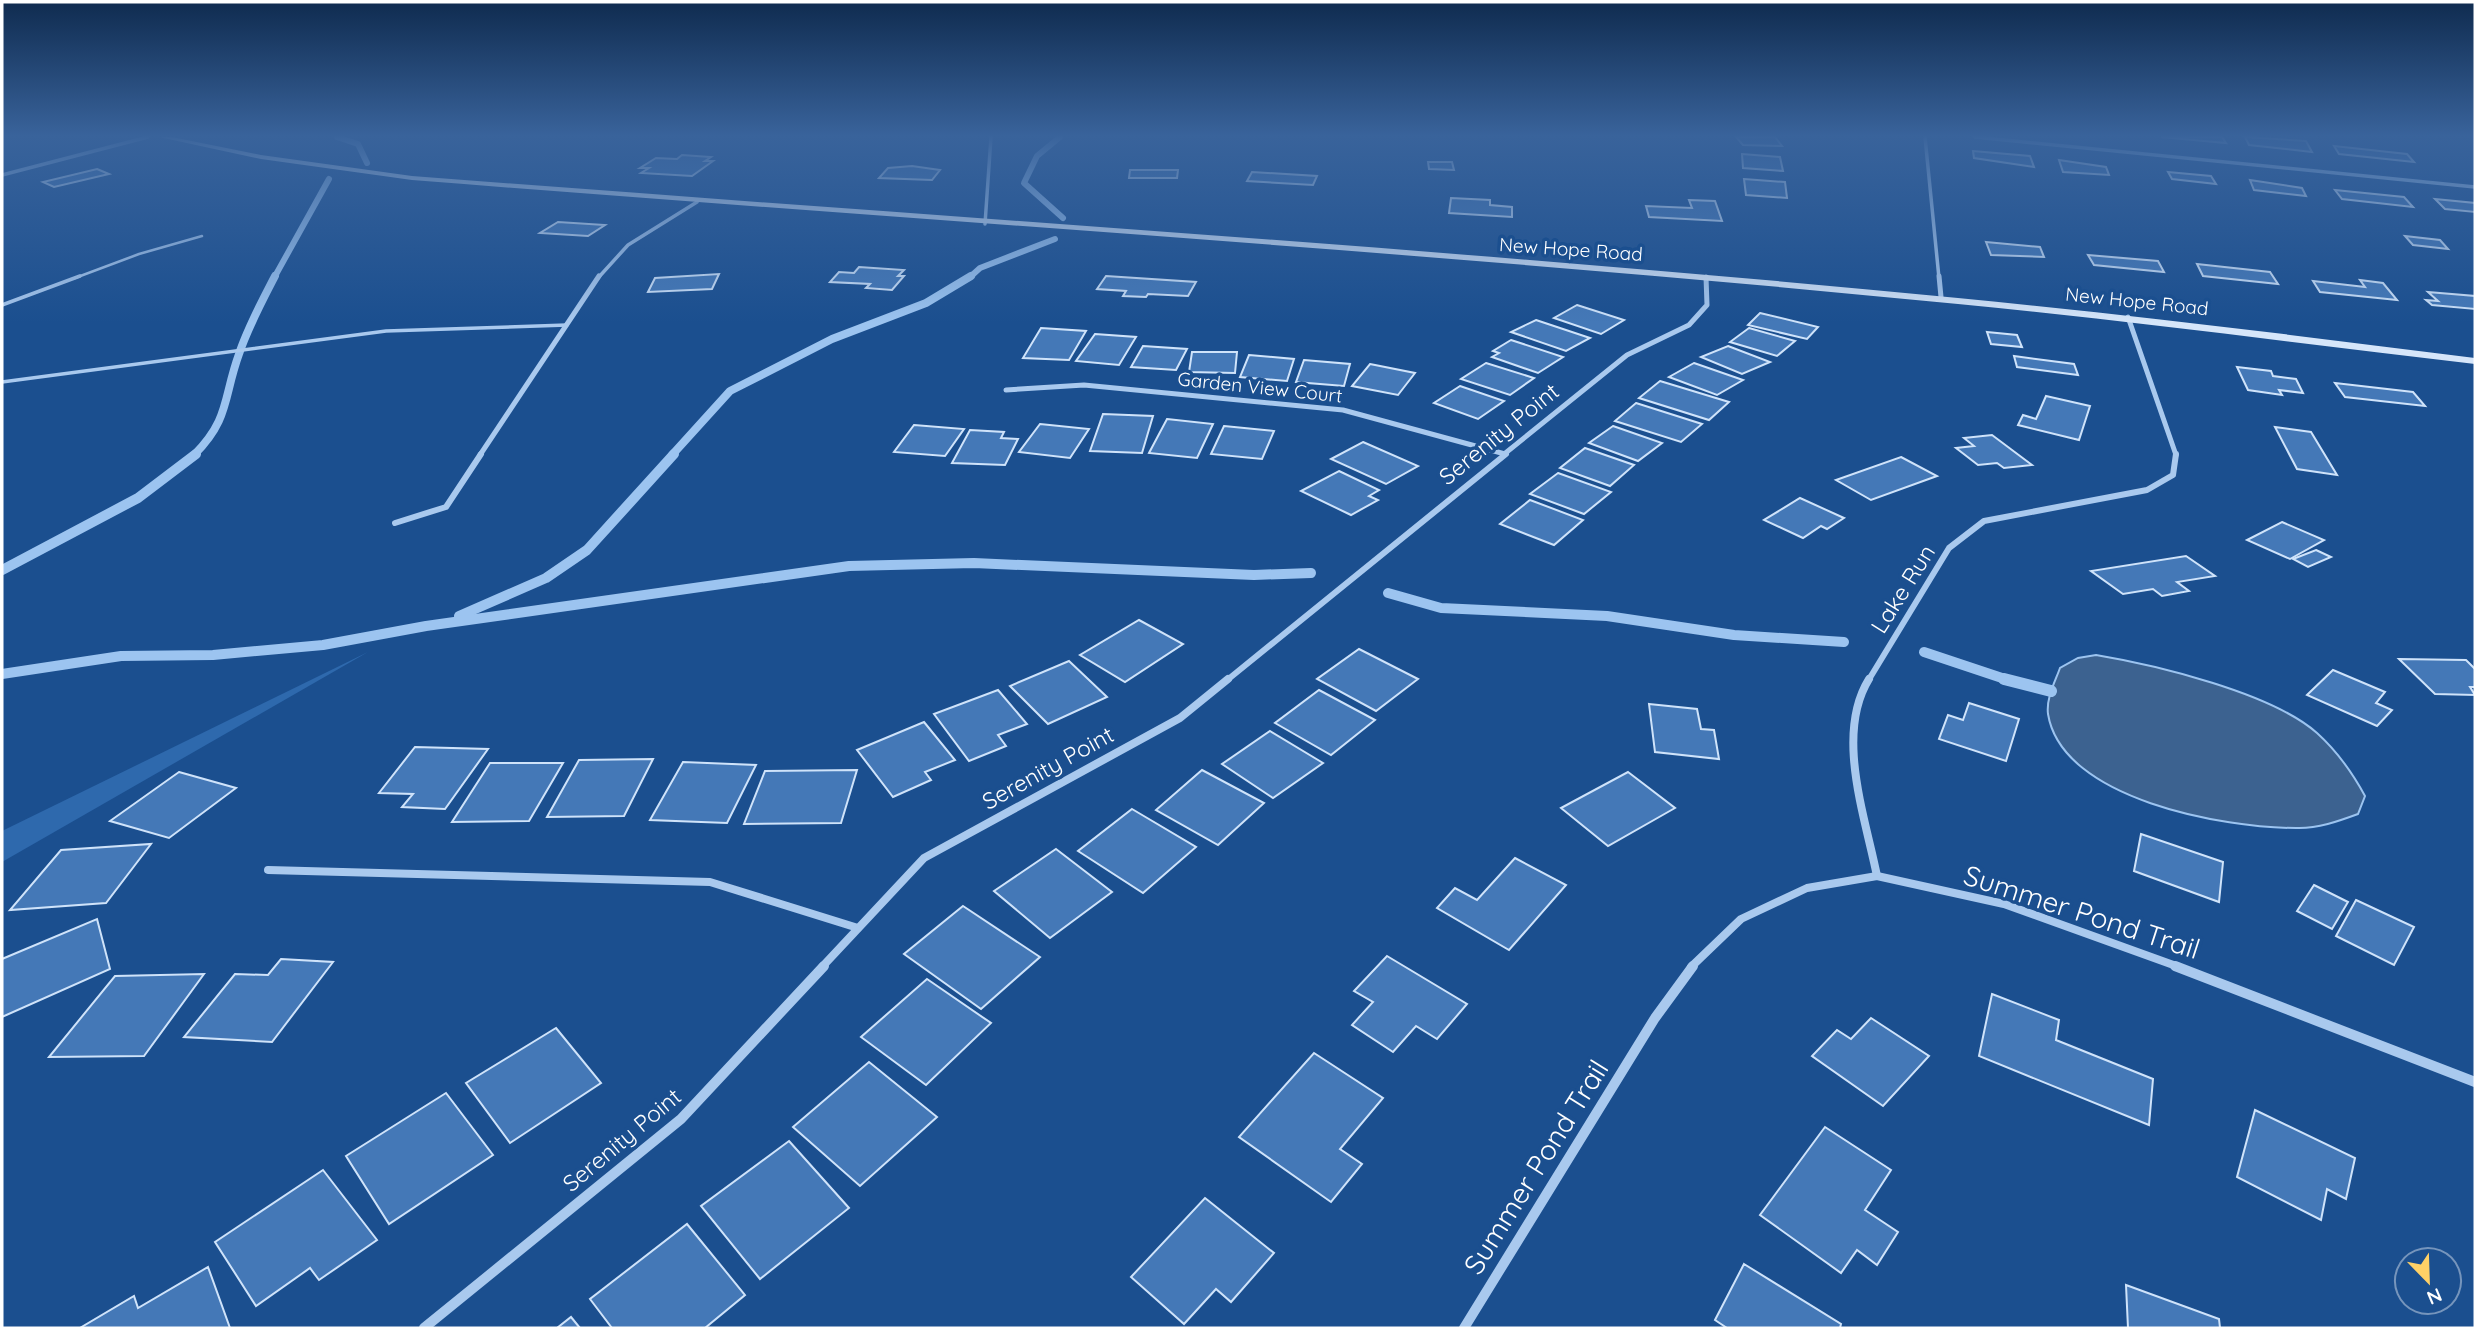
<svg xmlns="http://www.w3.org/2000/svg" width="2477" height="1330" viewBox="0 0 2477 1330" font-family="Quicksand,sans-serif">
<rect width="100%" height="100%" fill="#1b4f8f"/>
<path fill="#2e69ad" d="M368,652l-366,210v-31z"/>
<path fill="#3c6290" stroke="#9cc4f0" stroke-width="2" d="M2096,655c60,10 176,38 221,78 21,19 35,39 48,63l-7,18c-19,7 -41,15 -62,14 -71,0 -234,-28 -248,-114 -2,-16 7,-32 12,-46l18,-10z"/>
<g fill="none" stroke-linecap="round" stroke-linejoin="round">
<g stroke="#9cc4f0" stroke-width="6">
<path d="M337,137l21,7 9,19"/>
<path d="M1060,137l-23,19 -13,27 39,35"/>
<path d="M274,278l55,-99"/>
<path d="M969,278l11,-10 75,-29"/>
</g>
<g stroke="#9cc4f0" stroke-width="8">
<path d="M194,455c36,-36 29,-57 45,-101 9,-27 23,-53 36,-78"/>
<path d="M672,455l58,-64 102,-52 94,-36 45,-27"/>
</g>
<g stroke="#9cc4f0" stroke-width="10">
<path d="M2,570l136,-72 58,-44"/>
<path d="M1388,593l53,15 166,8 127,19 110,7"/>
<path d="M459,616l87,-38 41,-28 87,-96"/>
<path d="M1924,652l87,29"/>
<path d="M2,674l119,-18 92,-1 110,-10 103,-19 423,-60 125,-3 280,12 57,-2"/>
</g>
<path stroke="#9cc4f0" stroke-width="12" d="M2004,679l47,12"/>
</g>
<g fill="#4478b7" stroke="#cfe3fa" stroke-width="2">
<path d="M1736,137h39l7,9 -39,-1z"/>
<path d="M2161,137h61l4,6z"/>
<path d="M2245,137l61,4 6,11 -63,-7z"/>
<path d="M2334,146l73,8 7,8 -75,-8z"/>
<path d="M1973,151l57,5 4,11 -60,-9z"/>
<path d="M1742,154l38,3 3,14 -40,-3z"/>
<path d="M682,155l29,2 -6,4h8l-21,15 -51,-3 8,-5h-9l16,-10 21,1z"/>
<path d="M2059,160l47,7 3,8 -46,-3z"/>
<path d="M1428,162h24l2,8 -25,-1z"/>
<path d="M912,166l28,4 -8,10 -53,-2 9,-10z"/>
<path d="M97,169l12,5 -55,13 -11,-5z"/>
<path d="M1130,170h48l-1,8h-48z"/>
<path d="M1252,172l65,4 -4,9 -66,-4z"/>
<path d="M2168,172l43,4 5,8 -44,-5z"/>
<path d="M1744,179l41,3 2,16 -41,-3z"/>
<path d="M2250,180l52,8 4,8 -52,-6z"/>
<path d="M2335,190l69,7 9,10 -71,-8z"/>
<path d="M1451,198l39,2v5l22,2v10l-63,-4z"/>
<path d="M2435,199l40,4v9l-30,-3z"/>
<path d="M1689,200l26,1 7,20 -73,-4 -3,-11 46,2z"/>
<path d="M558,222l47,3 -17,11 -48,-3z"/>
<path d="M2405,236l35,4 8,9 -35,-4z"/>
<path d="M1986,242l54,5 4,10 -53,-2z"/>
<path d="M2088,255l70,6 6,11 -70,-7z"/>
<path d="M2197,264l73,8 8,12 -75,-8z"/>
<path d="M859,267l45,3 -6,6h6l-12,14 -26,-2 4,-4 -40,-2 9,-10 15,1z"/>
<path d="M719,274l-7,15 -64,3 7,-14z"/>
<path d="M1106,276l90,6 -8,14 -40,-2 -2,3 -23,-1 3,-5 -29,-2z"/>
<path d="M2360,280l23,3 14,17 -77,-8 -7,-11 52,6z"/>
<path d="M2428,292l47,4v13l-43,-4 -6,-5 12,1z"/>
<path d="M1577,305l47,15 -23,14 -47,-16z"/>
<path d="M1760,313l58,14 -11,12 -59,-14z"/>
<path d="M1536,320l54,18 -24,13 -55,-19z"/>
<path d="M1041,328l45,3 -17,29 -46,-2z"/>
<path d="M1749,328l46,13 -18,15 -47,-14z"/>
<path d="M1987,332l30,3 5,12 -31,-3z"/>
<path d="M1095,334l41,3 -17,28 -43,-4z"/>
<path d="M1511,340l52,17 -25,16 -46,-16 7,-4 -6,-2z"/>
<path d="M1143,346l44,3 -11,21 -45,-3z"/>
<path d="M1728,346l42,16 -28,12 -41,-17z"/>
<path d="M1192,352h45l-2,21 -46,-1z"/>
<path d="M1249,355l45,4 -7,22 -47,-4z"/>
<path d="M2014,356l60,8 4,11 -61,-8z"/>
<path d="M1304,360l46,4 -6,22 -48,-4z"/>
<path d="M1486,363l48,15 -24,17 -49,-16z"/>
<path d="M1694,363l49,17 -26,15 -48,-18z"/>
<path d="M1370,364l45,9 -17,22 -46,-9z"/>
<path d="M2237,367l34,4 2,5 23,3 7,14 -24,-3 3,5 -34,-5z"/>
<path d="M1660,381l69,21 -20,18 -70,-22z"/>
<path d="M2335,383l78,9 12,14 -80,-9z"/>
<path d="M1460,386l44,15 -26,18 -44,-16z"/>
<path d="M2046,396l44,10 -11,34 -61,-15 5,-10 13,4z"/>
<path d="M1636,403l66,21 -21,18 -66,-21z"/>
<path d="M1103,414l50,2 -11,37 -52,-2z"/>
<path d="M1167,419l46,5 -16,34 -48,-5z"/>
<path d="M1040,424l49,5 -19,29 -51,-6z"/>
<path d="M914,425l50,4 -19,27 -51,-4z"/>
<path d="M1224,426l50,5 -12,28 -51,-5z"/>
<path d="M1613,426l49,17 -24,18 -49,-18z"/>
<path d="M2275,427l36,5 26,43 -40,-6z"/>
<path d="M970,430l34,2 -3,6 17,1 -13,26 -53,-2z"/>
<path d="M1992,435l40,30 -28,3 -7,-5 -19,2 -22,-17 18,-2 -10,-8z"/>
<path d="M1363,442l55,24 -32,18 -55,-25z"/>
<path d="M1585,448l49,17 -24,21 -50,-18z"/>
<path d="M1901,457l36,19 -66,24 -35,-20z"/>
<path d="M1339,471l40,19 -10,6 9,4 -27,15 -50,-24z"/>
<path d="M1558,473l53,19 -27,22 -54,-20z"/>
<path d="M1800,498l44,20 -17,11 -6,-3 -18,12 -39,-18z"/>
<path d="M1530,500l53,20 -29,25 -54,-21z"/>
<path d="M2282,522l42,18 -34,19 -43,-19z"/>
<path d="M2316,550l15,7 -23,10 -15,-8z"/>
<path d="M2186,556l29,20 -38,6 12,9 -27,5 -9,-7 -30,5 -32,-23z"/>
<path d="M1139,620l44,24 -58,38 -45,-27z"/>
<path d="M1359,649l59,30 -42,32 -59,-32z"/>
<path d="M2399,659l67,1 9,9v18h-5l5,8 -40,-1z"/>
<path d="M1069,661l38,36 -59,27 -38,-38z"/>
<path d="M2333,670l52,22 -9,11 16,7 -15,16 -70,-31z"/>
<path d="M998,690l29,34 -29,11 8,11 -37,15 -35,-47z"/>
<path d="M1319,690l56,30 -44,35 -56,-32z"/>
<path d="M1969,703l50,16 -13,42 -67,-22 9,-24 15,5z"/>
<path d="M1649,704l48,5 4,20 13,1 5,29 -64,-7z"/>
<path d="M924,722l31,38 -30,12 6,8 -38,17 -36,-47z"/>
<path d="M1270,731l53,32 -50,35 -51,-34z"/>
<path d="M415,747l73,2 -43,60 -43,-2 11,-13 -34,-1z"/>
<path d="M653,759l-29,57 -77,1 32,-57z"/>
<path d="M683,762l73,3 -29,58 -77,-3z"/>
<path d="M490,763h73l-34,58 -77,1z"/>
<path d="M857,770l-16,53 -97,1 21,-53z"/>
<path d="M1202,770l62,33 -46,42 -62,-35z"/>
<path d="M179,772l57,16 -67,50 -59,-17z"/>
<path d="M1628,772l47,36 -67,38 -47,-38z"/>
<path d="M1132,809l64,38 -53,46 -65,-42z"/>
<path d="M2141,834l82,28 -4,40 -85,-31z"/>
<path d="M151,844l-45,59 -96,7 51,-60z"/>
<path d="M1056,849l56,43 -62,46 -56,-47z"/>
<path d="M1515,858l51,27 -57,65 -72,-42 18,-20 22,12z"/>
<path d="M2314,885l34,17 -16,27 -35,-18z"/>
<path d="M2356,900l58,27 -20,38 -58,-29z"/>
<path d="M963,906l77,51 -59,52 -77,-55z"/>
<path d="M97,919l13,50 -108,48v-58z"/>
<path d="M1387,956l80,48 -30,35 -21,-13 -23,26 -41,-27 21,-23 -19,-11z"/>
<path d="M281,959l52,3 -61,80 -88,-5 51,-63 33,1z"/>
<path d="M204,974l-60,82 -95,1 66,-81z"/>
<path d="M927,979l64,44 -65,62 -65,-48z"/>
<path d="M1992,994l67,26 -3,20 97,39 -4,46 -170,-69z"/>
<path d="M1871,1018l58,38 -46,50 -71,-50 25,-26 14,9z"/>
<path d="M556,1028l45,55 -91,60 -44,-60z"/>
<path d="M1314,1053l69,45 -43,51 22,15 -31,38 -92,-65z"/>
<path d="M869,1062l68,55 -77,69 -67,-59z"/>
<path d="M446,1093l47,62 -104,69 -43,-68z"/>
<path d="M2255,1110l100,48 -9,41 -19,-10 -6,31 -84,-43z"/>
<path d="M1825,1127l66,43 -26,40 33,22 -21,33 -20,-15 -16,23 -81,-58z"/>
<path d="M789,1141l60,67 -89,71 -59,-73z"/>
<path d="M323,1170l54,70 -58,40 -9,-12 -54,38 -41,-64z"/>
<path d="M1205,1198l69,55 -43,49 -15,-13 -32,35 -53,-47z"/>
<path d="M687,1224l58,71 -40,33h-93l-22,-29z"/>
<path d="M1744,1264l97,60 -1,4h-113l-12,-8z"/>
<path d="M208,1267l22,61h-150l54,-32 4,12z"/>
<path d="M2126,1285l93,34 1,9h-92z"/>
<path d="M571,1317l9,11h-23z"/>
</g>
<g fill="none" stroke-linecap="round" stroke-linejoin="round">
<path stroke="#a9c9ee" stroke-width="2.5" d="M75,278l64,-24 63,-18"/>
<g stroke="#a9c9ee" stroke-width="3.5">
<path d="M2,305l78,-29"/>
<path d="M2,382l384,-51 181,-6"/>
</g>
<g stroke="#a9c9ee" stroke-width="3.5">
<path d="M1925,137l14,141"/>
<path d="M1975,137l500,50"/>
<path d="M2,175l146,-38"/>
<path d="M985,224l6,-87"/>
<path d="M598,278l30,-33 69,-43"/>
</g>
<g stroke="#a9c9ee" stroke-width="5">
<path d="M1939,276l2,21"/>
<path d="M2128,317l48,138"/>
<path d="M1006,390l78,-5 259,25 162,44"/>
<path d="M480,455l119,-179"/>
<path d="M1503,455l124,-100 62,-30 18,-20 -1,-28"/>
</g>
<g stroke="#a9c9ee" stroke-width="6">
<path d="M395,523l51,-16 35,-53"/>
<path d="M1226,681l280,-227"/>
<path d="M1868,681l81,-133 35,-27 163,-31 26,-15 3,-21"/>
</g>
<g stroke="#a9c9ee" stroke-width="8">
<path d="M1869,679c-34,55 -4,137 8,197"/>
<path d="M268,870l442,12 148,46"/>
<path d="M822,967l102,-109 256,-140 48,-39"/>
<path d="M1691,967l50,-48 66,-31 70,-12 127,28 175,63"/>
</g>
<g stroke="#a9c9ee" stroke-width="10">
<path d="M2175,966l300,116"/>
<path d="M424,1328l257,-209 143,-153"/>
<path d="M1464,1328l191,-310 38,-52"/>
</g>
<path fill="#d6e6fa" fill-rule="evenodd" d="M159,137h13l89,18 151,21c515,40 1032,72 1546,122 173,17 345,38 517,60v6c-172,-20 -344,-43 -517,-60 -514,-51 -1031,-83 -1546,-124l-151,-21z"/>
</g>
<linearGradient id="sky" x2="0" y2="1"><stop stop-color="#0f2b4f"/><stop offset="0.42" stop-color="#39639b"/><stop offset="1" stop-color="#39639b" stop-opacity="0"/></linearGradient>
<rect width="2477" height="323" fill="url(#sky)"/>
<g text-anchor="middle" stroke-width="7" stroke-linejoin="round" paint-order="stroke">
<g font-size="19" fill="#fff" stroke="#1b4f8f">
<text transform="translate(1571 249) rotate(4)" y="7">New Hope Road</text>
<text transform="translate(2137 301) rotate(6)" y="7">New Hope Road</text>
<text transform="translate(1260 387) rotate(6)" y="7">Garden View Court</text>
</g>
<g font-size="23" fill="#fff" stroke="#1b4f8f">
<text transform="translate(1499 434) rotate(-39)" y="8">Serenity Point</text>
<text transform="translate(1903 589) rotate(-58)" y="8">Lake Run</text>
<text transform="translate(1048 768) rotate(-29)" y="8">Serenity Point</text>
<text transform="translate(622 1140) rotate(-40)" y="8">Serenity Point</text>
</g>
<g font-size="28" fill="#fff" stroke="#1b4f8f">
<text transform="translate(2082 912) rotate(18)" y="10">Summer Pond Trail</text>
<text transform="translate(1536 1167) rotate(-58)" y="10">Summer Pond Trail</text>
</g>
</g>
<rect width="2477" height="1330" fill="none" stroke="#ffffff" stroke-width="7"/>
<g transform="translate(2428 1281) rotate(157)"><circle r="33" fill="#1b4f8f" stroke="#7695bc" stroke-width="2"/>
<path d="M0-5L12 26L0 18L-12 26Z" fill="#ffd166"/>
<text y="-10" font-size="19" font-weight="bold" text-anchor="middle" fill="#ffffff">N</text>
</g>
</svg>
